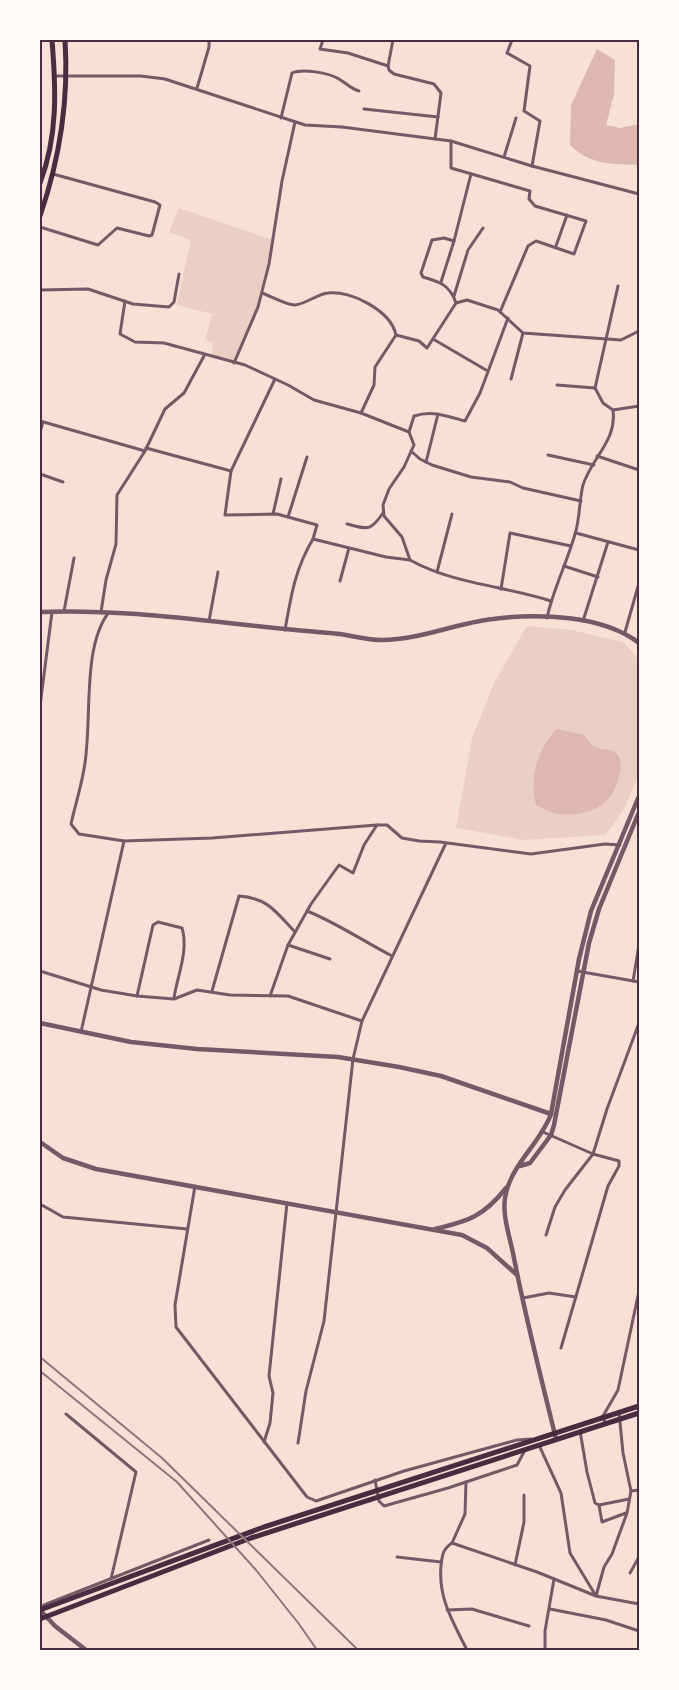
<svg xmlns="http://www.w3.org/2000/svg" width="679" height="1690" viewBox="0 0 679 1690" font-family="Overpass,sans-serif">
<rect width="100%" height="100%" fill="#f7e1d7"/>
<g fill="#ebcfc5">
<path d="M179,208l94,32 -15,67 -24,56 -23,-6 2,-14 -8,-3 7,-26 -35,-9 13,-61v-4l-21,-8z"/>
<path d="M527,626l45,4 51,12 16,17v116l-16,36 -17,24 -82,5 -68,-12 16,-90 23,-57z"/>
</g>
<g fill="#dcb8b0">
<path d="M597,49l18,11 -1,34 -8,31 14,3 19,-4v41c-27,-1 -49,0 -69,-20l1,-40z"/>
<path d="M556,729l29,6c2,3 4,7 7,10 9,7 22,1 27,12 4,10 1,16 -2,26 -8,26 -34,34 -59,31 -8,-1 -16,-6 -22,-9 -7,-28 1,-53 20,-76z"/>
</g>
<g fill="none" stroke-linecap="round" stroke-linejoin="round">
<g stroke="#755966" stroke-width="3">
<path d="M323,40l-3,9 28,4 40,13 1,4 5,4 40,10 7,9 -6,46"/>
<path d="M512,40l-5,13 23,13 -6,45 16,10 -8,45"/>
<path d="M388,66l5,-26"/>
<path d="M54,76h87l24,3 140,46 37,2 109,14 81,25 107,28"/>
<path d="M197,88l12,-41v-7"/>
<path d="M364,109l74,8"/>
<path d="M281,118l11,-45c10,-5 37,0 47,6 7,4 12,10 20,12"/>
<path d="M451,141v27l79,23 -1,8 6,7 51,15 -12,33 -38,-13 -8,5 -28,66"/>
<path d="M504,157l12,-39"/>
<path d="M40,227l58,18 19,-17 32,8 3,-1 8,-30 -5,-3 -102,-28"/>
<path d="M556,246l11,-31"/>
<path d="M441,282l13,-41"/>
<path d="M40,290l48,-1 45,15 36,3 5,-5 5,-28"/>
<path d="M262,293c9,3 24,12 33,12 11,-1 22,-11 33,-12 23,-3 63,18 68,42"/>
<path d="M454,296l14,-46 15,-22"/>
<path d="M125,301l-5,33 15,8 29,1 81,22 43,20 26,15 47,13 48,19 5,13 -10,22 -15,22 -6,16 1,11 18,21 8,23c43,24 95,26 141,41"/>
<path d="M456,303c-6,-18 -16,-21 -33,-26l-2,-4 11,-33 12,-2 10,3 17,-67"/>
<path d="M433,339l53,31"/>
<path d="M234,363l24,-56 11,-43 13,-83 13,-59"/>
<path d="M511,379l12,-46"/>
<path d="M557,385l38,3"/>
<path d="M613,410l26,-4"/>
<path d="M361,413l13,-28 1,-18 21,-32 23,6 8,7 29,-45 11,-3 31,10 25,23 98,7 18,-9"/>
<path d="M40,421l105,30"/>
<path d="M40,432l3,-10"/>
<path d="M409,432l5,-16c18,-6 33,0 51,5l15,-28 28,-75"/>
<path d="M146,448l85,23 -6,44 52,-1 40,11 -4,14 73,18 24,3"/>
<path d="M411,451l9,8 12,6 39,12 39,5 13,6 58,13"/>
<path d="M548,455l46,10"/>
<path d="M597,456l42,14"/>
<path d="M426,462l12,-48"/>
<path d="M231,471l44,-92"/>
<path d="M40,474l23,8"/>
<path d="M273,514l8,-35"/>
<path d="M288,517l19,-60"/>
<path d="M347,524c21,5 23,8 36,-11"/>
<path d="M576,533l63,17"/>
<path d="M564,566l34,11"/>
<path d="M437,572l15,-58"/>
<path d="M340,581l9,-33"/>
<path d="M501,589l9,-56 61,13"/>
<path d="M64,611l10,-53"/>
<path d="M101,612l5,-32 10,-36 1,-49 28,-44 20,-42 19,-16 20,-37"/>
<path d="M109,612c-28,36 -16,111 -25,157 -3,18 -9,37 -13,55l8,10 45,7 88,-3 165,-13h10l15,13 17,3 21,1 91,12 74,-10 15,1"/>
<path d="M547,618c6,-29 20,-55 28,-84 5,-15 4,-33 8,-49 9,-28 34,-44 30,-75l-10,-7 -8,-15 23,-102"/>
<path d="M209,621l9,-49"/>
<path d="M583,621l25,-79"/>
<path d="M285,630c6,-34 10,-61 28,-91"/>
<path d="M625,632l14,-49"/>
<path d="M40,706l12,-94"/>
<path d="M307,911c30,12 56,30 85,45"/>
<path d="M288,945l42,14"/>
<path d="M40,971l61,19 36,6 37,3 23,-9 33,5 58,1 74,25"/>
<path d="M577,971l62,11"/>
<path d="M633,981l6,-36"/>
<path d="M212,991l27,-95c29,2 37,16 56,36"/>
<path d="M137,996l16,-71 5,-3 24,6c7,22 -5,49 -8,70"/>
<path d="M270,996l18,-51 23,-41 28,-39 14,8 11,-28 13,-20"/>
<path d="M81,1032l43,-191"/>
<path d="M543,1132l50,22 14,-45 32,-86"/>
<path d="M195,1186l-20,119 1,22 131,170 9,4 88,-30 113,-31 14,-1"/>
<path d="M40,1204l23,13 124,12"/>
<path d="M546,1235l9,-28 10,-17 28,-36 26,7v5l-11,20 -47,162"/>
<path d="M523,1298l26,-5 27,4"/>
<path d="M66,1414l70,58 -25,107"/>
<path d="M605,1423l-2,-7 15,-26 21,-99"/>
<path d="M580,1431l7,41 8,31 4,2"/>
<path d="M264,1442l6,-19 3,-30 -4,-17 18,-173"/>
<path d="M298,1443l8,-52 18,-70 29,-262 9,-38 84,-178"/>
<path d="M539,1445l22,48 9,60 26,43 8,-29 8,-13 15,-41 4,-22 -8,-38 -4,-41"/>
<path d="M375,1480l4,21 5,5 64,-18 69,-23 8,-15"/>
<path d="M631,1491l8,-1"/>
<path d="M626,1513l-24,9 -3,-17 30,-6"/>
<path d="M452,1543l13,-29 1,-32"/>
<path d="M397,1557l44,5"/>
<path d="M515,1565l9,-43v-27"/>
<path d="M630,1573l9,-16"/>
<path d="M41,1608l3,-3 165,-65"/>
<path d="M550,1609l56,11 33,11"/>
<path d="M447,1610l25,-1 57,17"/>
<path d="M467,1650c-14,-28 -29,-52 -26,-84 1,-11 2,-17 11,-23l85,29 59,24 43,8"/>
<path d="M545,1650v-19l9,-52"/>
</g>
<g stroke="#755966" stroke-width="4.5">
<path d="M40,612c97,-4 193,14 290,21 17,1 35,7 52,7 38,0 74,-17 111,-21 45,-6 110,-4 146,24"/>
<path d="M40,1023l91,19 66,7 141,8 61,10 42,9 110,38"/>
<path d="M40,1142l23,16 33,11 366,66 25,13 30,27"/>
<path d="M520,1166l10,-3 21,-28 3,-10 35,-182 10,-34 40,-97"/>
<path d="M435,1229c34,-8 49,-13 71,-41"/>
<path d="M556,1439c-15,-62 -31,-123 -43,-186 -4,-19 -12,-41 -7,-60 7,-30 35,-51 45,-79l28,-155 12,-48 48,-115"/>
<path d="M40,1610l15,16 31,24"/>
</g>
<g stroke="#4a2c40" stroke-width="5">
<path d="M40,183c18,-47 16,-94 12,-143"/>
<path d="M40,216c20,-58 29,-115 25,-176"/>
<path d="M40,1610l224,-83 375,-121"/>
<path d="M40,1619l211,-81 388,-125"/>
</g>
<g stroke="#8f747c" stroke-width="2">
<path d="M40,1357l122,101 196,192"/>
<path d="M40,1371l137,111 79,88 43,54 18,26"/>
</g>
</g>
<rect width="679" height="1690" fill="none" stroke="#fffaf5" stroke-width="82"/>
<rect x="41" y="41" width="597" height="1608" fill="none" stroke="#4a2c40" stroke-width="2"/>
</svg>
